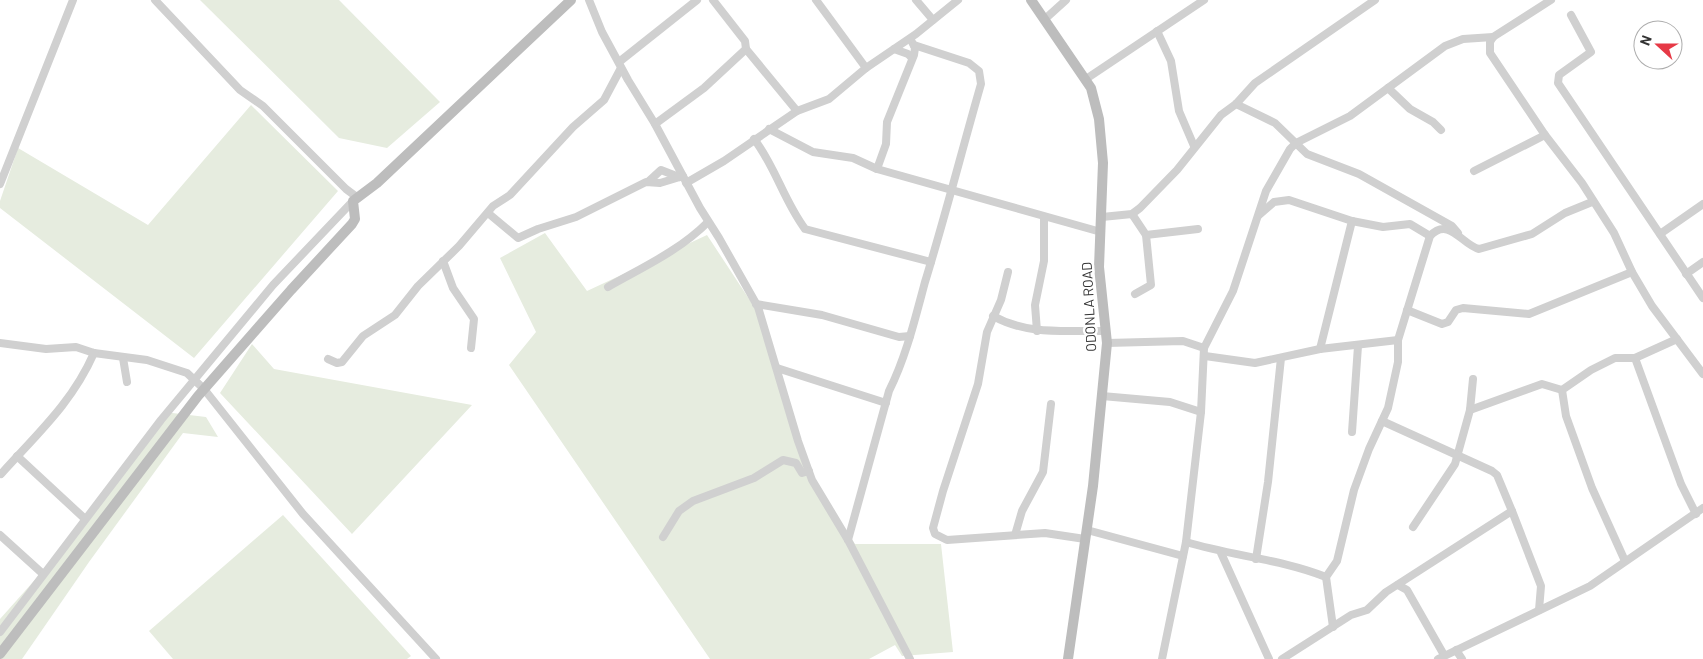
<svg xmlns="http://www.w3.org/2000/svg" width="1703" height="659" viewBox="0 0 1703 659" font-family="Barlow,sans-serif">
<rect width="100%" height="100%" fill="#fff"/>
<g fill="#e6ecdf">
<path d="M200,0h139l101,102 -53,46 -48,-10z"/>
<path d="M251,105l87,86 -144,167 -194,-150v-7l18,-53 130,77z"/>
<path d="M545,233l42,58 120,-56 48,73 61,175 39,61h86l12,108 -51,4 -7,-11 -26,14h-159l-201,-294 27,-33 -36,-74z"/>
<path d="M252,344l22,25 198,36 -120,129 -132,-141z"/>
<path d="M164,412l42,5 12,20 -35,-4 -94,129 -67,97h-22v-40l41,-46z"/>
<path d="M283,515l128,141 -4,3h-234l-24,-28z"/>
</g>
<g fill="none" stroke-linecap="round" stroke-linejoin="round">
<g stroke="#d0d0d0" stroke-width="8">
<path d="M155,0l85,90 23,16 83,83 12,9"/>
<path d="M589,0l13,32 26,48 27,44 45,84 19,30 39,69 40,134 14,39 36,60 62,119"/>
<path d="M816,0l50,68"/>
<path d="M916,0l17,20"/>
<path d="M1551,0l-58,37 -3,5v11l55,82 37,48 32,50 18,39 20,34 51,68"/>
<path d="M1571,15l20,37 -32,23 -1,8 145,215"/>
<path d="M1045,19l21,-19"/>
<path d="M1157,31l14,30 8,50 15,35"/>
<path d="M746,49l51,62"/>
<path d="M894,49l14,5 4,4"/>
<path d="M619,62l78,-62"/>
<path d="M1086,79l118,-79"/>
<path d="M1388,88l22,21 23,13 8,8"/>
<path d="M1236,104l39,19 32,31 52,20 93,52 6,7"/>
<path d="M655,124l49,-36 42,-39 -1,-8 -32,-41"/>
<path d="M769,129l44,23 40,6 24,11 224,63"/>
<path d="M754,139c21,27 30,62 51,90l126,33"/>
<path d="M877,169l9,-25 1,-22 27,-67 1,-7 -3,-6"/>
<path d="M1474,171l71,-36"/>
<path d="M649,181l12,-11 18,7"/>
<path d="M686,183l38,-22 73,-50 32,-12 37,-31 50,-34 42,-34"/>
<path d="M0,184l73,-184"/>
<path d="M488,213l30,25 20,-9 38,-12 70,-35 14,1 23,-7"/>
<path d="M1132,214l14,21 52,-6"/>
<path d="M1259,215l15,-13 15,-2 63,21 31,6 27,-3 20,12"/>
<path d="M1102,217l30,-3 8,-6 37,-38 44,-55 15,-11 19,-21 120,-83"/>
<path d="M1660,234l43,-30"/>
<path d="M443,261l10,27 21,31 -3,29"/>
<path d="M1008,272l-7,28 -14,32 -9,52 -35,107 -10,37 2,6 12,6 98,-7 40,6"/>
<path d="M1686,274l17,-12"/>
<path d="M608,287c35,-20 71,-36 100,-65"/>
<path d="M1135,294l16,-9 -5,-50"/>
<path d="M756,304l66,11 77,22 11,-1"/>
<path d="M1407,310l35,14 6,-2 8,-12 7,-2 66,6 103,-42"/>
<path d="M993,316c36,20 74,14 113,15"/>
<path d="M1037,331l-2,-26 9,-44v-44"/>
<path d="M0,343l46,6 30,-2 18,6 53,7 40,13 17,16 99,125 133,145"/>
<path d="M1107,343l76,-2 21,7"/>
<path d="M1320,349l32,-128"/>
<path d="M1205,356l50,7 65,-14 78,-9"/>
<path d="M123,358l4,24"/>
<path d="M1635,358l46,126 15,30"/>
<path d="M328,359l9,4 5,-1 21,-26 32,-21 23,-29 41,-40 34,-40 17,-11 63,-68 31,-27 17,-32"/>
<path d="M777,368l109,35"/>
<path d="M1102,396l68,6 31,10"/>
<path d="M1470,410l72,-26 20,6"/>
<path d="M1352,432l6,-86"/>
<path d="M17,456l67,62"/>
<path d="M1,474c36,-40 71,-71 93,-121"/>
<path d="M1512,511l29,75 -2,24"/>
<path d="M1413,527l42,-63 15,-54 3,-31"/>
<path d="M1087,530l96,26"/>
<path d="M0,535l43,39"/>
<path d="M1015,535l7,-24 21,-39 8,-68"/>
<path d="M663,537l16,-26 14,-10 61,-23 29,-18 13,3 6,10 7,-2"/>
<path d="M848,540l41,-149c17,-34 26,-72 36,-109 20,-65 37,-132 56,-198l-2,-13 -10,-8 -55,-18"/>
<path d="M1186,542c46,14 95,17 140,35"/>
<path d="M1221,553l48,106"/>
<path d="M1256,559l12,-77 13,-124"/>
<path d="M1625,561l-33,-73 -26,-72 -4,-26 29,-20 24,-12h20l42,-19"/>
<path d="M1398,585l9,5 37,65"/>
<path d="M1333,627l-7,-50 11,-16 17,-71 15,-41 19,-41 10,-46v-22l32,-104c19,-20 32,9 49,13l53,-15 33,-21 27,-11"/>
<path d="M0,632l161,-212 112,-135 80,-84"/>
<path d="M1456,650l6,9"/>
<path d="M1162,659l24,-117 15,-130 3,-64 29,-57 33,-100 24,-42 6,-6 54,-27 95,-70 18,-7 30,-2"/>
<path d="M1282,659l69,-44 16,-5 19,-18 126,-81 -15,-36 -5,-4 -110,-50"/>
<path d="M1438,659l152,-73 113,-78"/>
</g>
<g stroke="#bdbdbd" stroke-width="10">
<path d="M1031,0l60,88 8,31 4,44 -4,104 8,76 -14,143 -25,173"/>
<path d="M0,654l198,-258 93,-106 61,-66 3,-5 -2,-18 24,-18 194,-183"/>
</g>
</g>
<g text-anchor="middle" stroke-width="5" stroke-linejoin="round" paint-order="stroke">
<g font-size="14" fill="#333" stroke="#fff">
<text transform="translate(1089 307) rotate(-93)" y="5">ODONLA ROAD</text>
</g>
</g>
<g transform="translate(1658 45) rotate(291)"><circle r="24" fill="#ffffff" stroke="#adadad"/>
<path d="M0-4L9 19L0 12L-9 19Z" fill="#e63946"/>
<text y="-8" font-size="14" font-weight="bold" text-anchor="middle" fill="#333333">N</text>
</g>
</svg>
